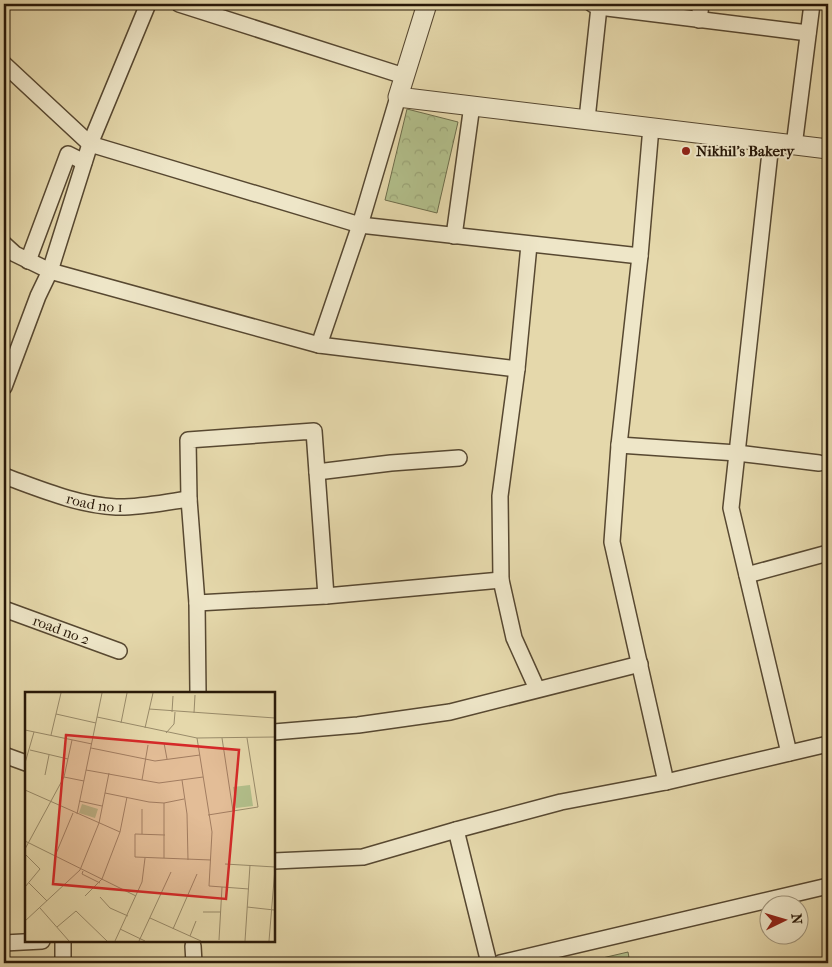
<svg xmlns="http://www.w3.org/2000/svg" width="832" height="967" viewBox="0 0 832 967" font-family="'IM FELL French Canon',serif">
<defs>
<pattern id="forest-crowns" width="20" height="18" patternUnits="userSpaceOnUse" patternTransform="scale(1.25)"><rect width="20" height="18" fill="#b2bf8b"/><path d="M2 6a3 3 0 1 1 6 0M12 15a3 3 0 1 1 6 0" fill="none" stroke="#99a376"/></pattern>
</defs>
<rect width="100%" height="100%" fill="#e5d8ab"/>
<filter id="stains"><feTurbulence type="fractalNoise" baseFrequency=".004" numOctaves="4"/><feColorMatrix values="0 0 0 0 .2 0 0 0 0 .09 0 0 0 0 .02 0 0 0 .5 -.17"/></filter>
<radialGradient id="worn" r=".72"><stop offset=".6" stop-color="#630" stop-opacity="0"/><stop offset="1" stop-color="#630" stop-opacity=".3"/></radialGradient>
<g fill="url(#forest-crowns)" stroke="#6d6c4a">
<path d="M407,109l51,13 -21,91 -52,-13z"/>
<path d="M628,952l2,11h-49z"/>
</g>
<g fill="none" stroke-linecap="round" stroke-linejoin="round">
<g stroke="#574831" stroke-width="18">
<g id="minor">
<path d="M179,4l225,72"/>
<path d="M592,4l7,3 209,26"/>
<path d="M699,20l2,-16"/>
<path d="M4,64l86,80 270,81 280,31"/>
<path d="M587,119l12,-112"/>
<path d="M651,127l-11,129 -21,189 -7,97 54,240"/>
<path d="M771,143l-40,365 58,245"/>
<path d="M794,146l18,-142"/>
<path d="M454,236l18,-131"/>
<path d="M4,244l11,10 35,17 269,74 198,24"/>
<path d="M529,245l-12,124 -17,127 1,84 13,58 23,51"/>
<path d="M28,261l40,-107 16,8"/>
<path d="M319,345l41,-120 38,-128"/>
<path d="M4,387l34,-91 12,-25 40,-127 58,-140"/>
<path d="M619,445l118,8 82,10"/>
<path d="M317,472l74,-9 68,-5"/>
<path id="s1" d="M4,476c36,13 73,29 112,31 24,1 49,-5 73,-8"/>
<path d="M747,575l81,-22"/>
<path d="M197,603l129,-7 175,-16"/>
<path id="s2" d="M4,609l115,42"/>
<path d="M198,693l-1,-90 -8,-104 -1,-59 126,-9 12,165"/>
<path d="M274,732l84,-7 92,-13 190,-48"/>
<path d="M4,755l22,8"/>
<path d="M456,830l33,133"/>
<path d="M274,861l89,-4 93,-27 105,-28 105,-20 162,-38"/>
<path d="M63,941v22"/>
<path d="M4,943l38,-2"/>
<path d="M193,946l1,17"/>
<path d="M500,963l328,-77"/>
</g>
</g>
<g stroke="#574831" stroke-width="21">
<path id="tertiary" d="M427,4l-29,93 430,52"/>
</g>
<use href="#minor" stroke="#eee6c8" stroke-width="15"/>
<use href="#tertiary" stroke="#eee6c8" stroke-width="19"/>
</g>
<circle fill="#8f2418" stroke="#eee6c8" stroke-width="2" cx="686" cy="151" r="5"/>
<g text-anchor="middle" stroke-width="4" stroke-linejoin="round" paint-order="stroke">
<g font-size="15" font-weight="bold" fill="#281808" stroke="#eee6c8" text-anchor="start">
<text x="696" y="156">Nikhil's Bakery</text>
</g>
<g font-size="15" fill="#281808" stroke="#eee6c8">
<text dy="5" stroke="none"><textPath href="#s1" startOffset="95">road no 1</textPath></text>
<text dy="5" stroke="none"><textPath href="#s2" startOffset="61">road no 2</textPath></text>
</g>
</g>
<g transform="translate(25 692)">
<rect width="250" height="250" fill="#e5d8ab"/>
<path d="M225,93l3,21 -17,2 -3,-21zM57,112l16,5 -3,9 -16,-5z" fill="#b2bf8b"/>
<path fill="none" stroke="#998b6a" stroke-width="1" d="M124,17l126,9M147,20l1,-16M169,21l1,-18M31,22l40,9M72,25l100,21 78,-1M96,31l6,-30M120,36l8,-35M0,38l67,14M141,41l8,-9 1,-12M26,43l10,-42M172,46l15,94 -3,54 40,3M197,46l11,73M139,51l3,16M66,56l64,13 45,-6M5,58l38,9M0,71l9,-31M61,78l73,13 44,-6M20,83l4,-20M39,85l20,4M117,88l6,-35M157,88l5,34 1,46M0,98l95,42M80,101l44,9 15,1 20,-4M54,109l23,5M117,117v25M52,122l25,-121M183,123l50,-8 -11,-69M140,143l-30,-1v23l76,3M0,149l111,55M0,157l39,-72 8,-37M0,162l15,15 -15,18M30,164l18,-43M139,166v-55M200,172l50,3M58,179l-1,3 18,9M4,191l18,18M60,204l17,-17 18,-47 7,-35M75,205l10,11 18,8M222,215l27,3M15,216l29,33M178,220h18M125,226l51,23M0,229l55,-51 19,-47 10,-50M32,235l19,-16 31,30M95,237l25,12M148,237l24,-55M165,244l6,-15M194,248l3,-53M90,249l27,-59 3,-24M114,249l32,-69M220,249l5,-76M244,249l6,-73"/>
<path fill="#d62828" fill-opacity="0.15" stroke="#d62828" stroke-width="2.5" d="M41,43l173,15 -13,149 -173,-15z"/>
<rect width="250" height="250" fill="none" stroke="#281808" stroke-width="2.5"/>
</g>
<rect width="832" height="967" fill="none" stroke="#e5d8ab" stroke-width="20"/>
<rect x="5" y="5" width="822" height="957" fill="none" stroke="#281808" stroke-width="2.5"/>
<rect x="10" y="10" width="812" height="947" fill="none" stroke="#281808"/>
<g transform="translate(784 920) rotate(85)"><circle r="24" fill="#eee6c8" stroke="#9f947b"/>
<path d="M0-4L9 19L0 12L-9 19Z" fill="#8f2418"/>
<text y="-8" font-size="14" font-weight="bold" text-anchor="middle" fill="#281808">N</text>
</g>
<rect width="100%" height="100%" filter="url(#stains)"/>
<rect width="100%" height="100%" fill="url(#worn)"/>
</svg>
